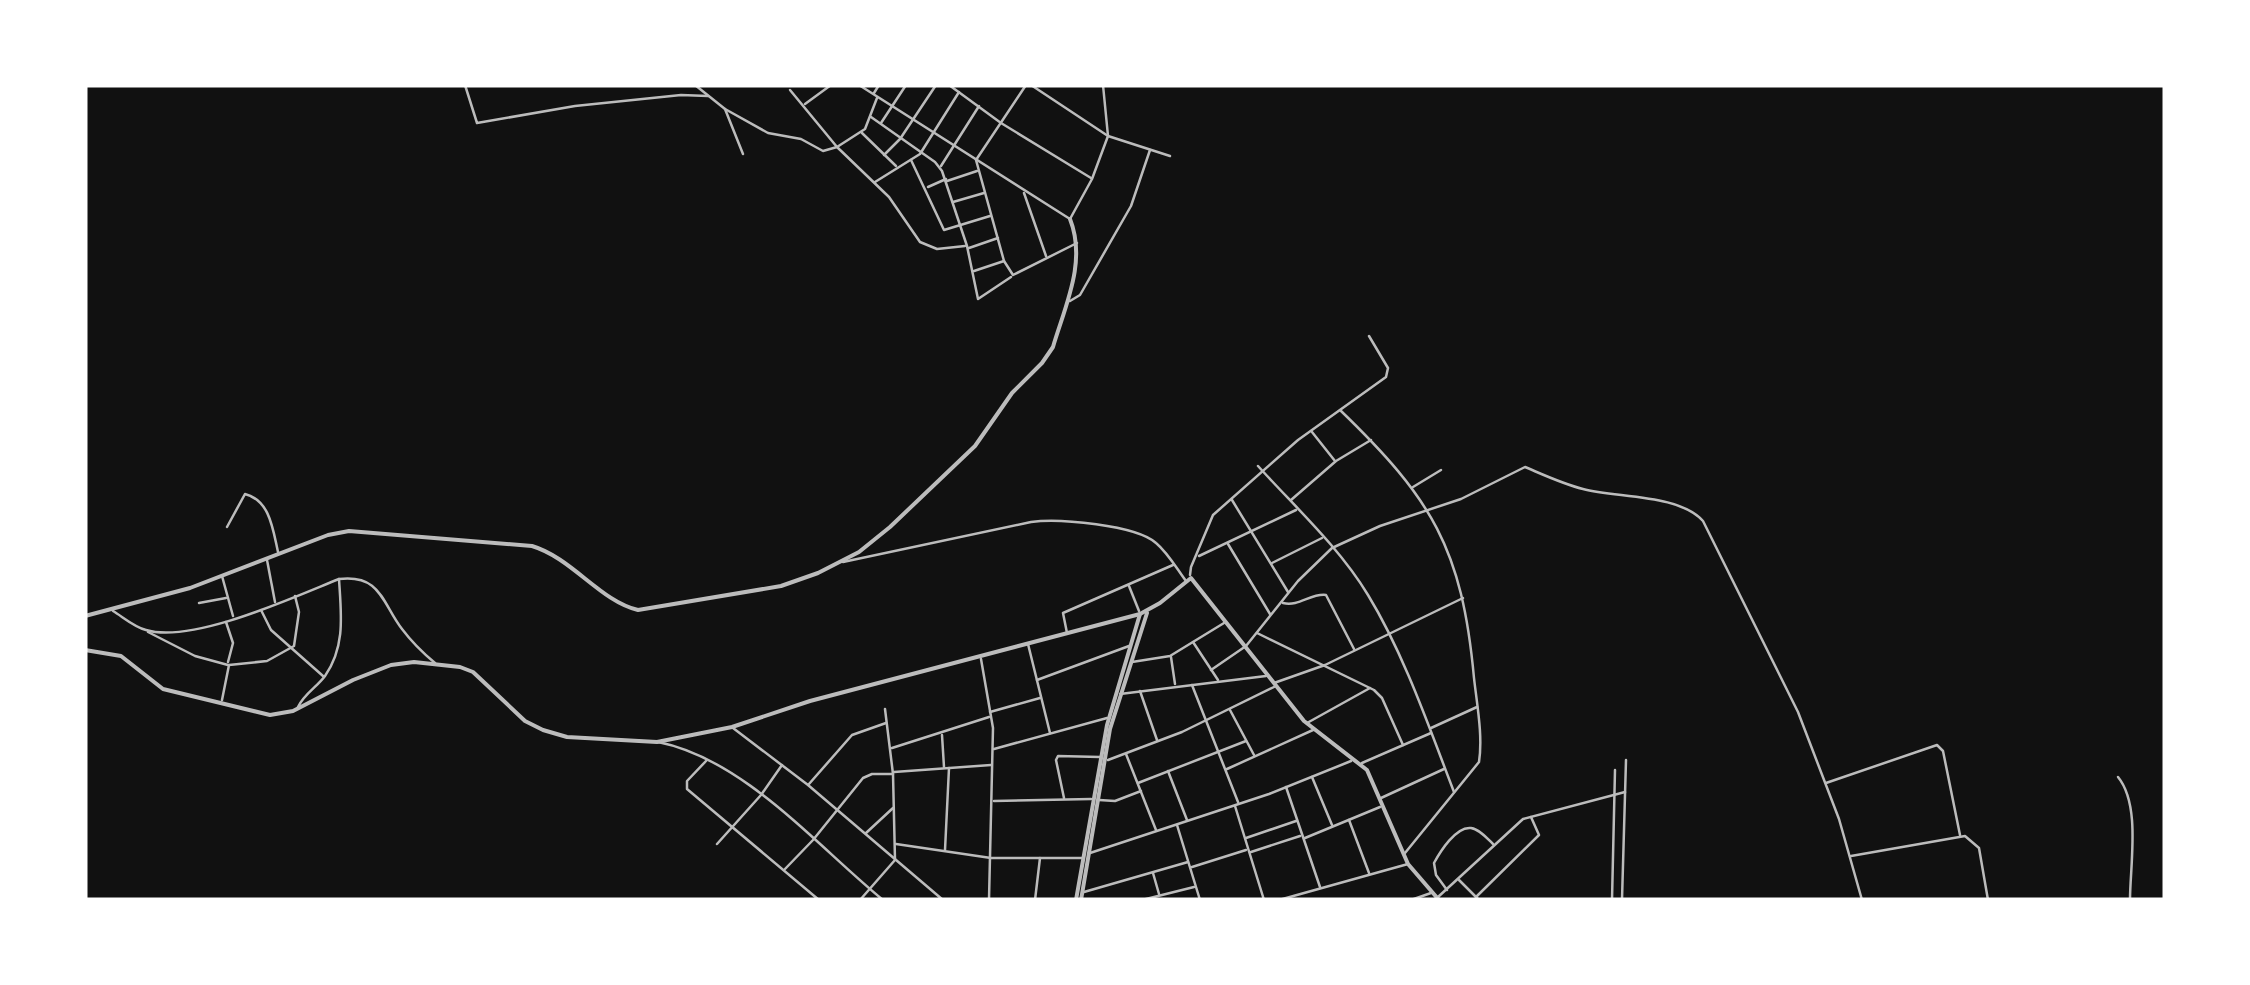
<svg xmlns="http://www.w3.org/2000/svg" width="2250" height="985" viewBox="0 0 2250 985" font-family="Bitter,serif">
<rect width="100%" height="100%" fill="#111"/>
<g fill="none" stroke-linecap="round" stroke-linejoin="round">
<g stroke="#bcbcbc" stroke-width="2.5">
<path d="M465,85l12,38 98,-17 106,-11 27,1"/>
<path d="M695,85l30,24 43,24 33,6 22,12 14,-4 28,-18 12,-31"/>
<path d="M859,85l211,134 22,-40 16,-43 -5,-51"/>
<path d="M949,85l52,38 90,55"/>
<path d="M1026,85l-50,75 28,101 9,14 64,-32"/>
<path d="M1031,85l77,51 62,20"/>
<path d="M790,90l47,57 52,50 31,45 17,7 28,-3"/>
<path d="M874,93l5,-8"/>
<path d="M805,104l26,-19"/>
<path d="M725,109l18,45"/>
<path d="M871,117l64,45 7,9 25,75 11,53 33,-22"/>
<path d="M881,123l25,-38"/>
<path d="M862,133l34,33"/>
<path d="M884,155l16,-16 36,-54"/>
<path d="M911,160l33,70 46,-14"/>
<path d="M941,166l38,-60"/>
<path d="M947,181l30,-10"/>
<path d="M875,182l45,-28 39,-62"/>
<path d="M928,187l18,-8"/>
<path d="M1024,193l22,63"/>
<path d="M953,202l31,-9"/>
<path d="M969,248l29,-10"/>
<path d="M974,271l30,-10"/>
<path d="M1070,301l10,-6 51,-89 19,-56"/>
<path d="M1340,410c92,89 122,138 134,268 3,27 9,58 5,84l-74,91"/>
<path d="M1312,432l23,29"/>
<path d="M1258,466c37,41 81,81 110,129 36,59 61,132 86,197"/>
<path d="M1413,487l28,-17"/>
<path d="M1232,500l56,92"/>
<path d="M1291,500l45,-39 35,-21"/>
<path d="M227,527l18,-33c25,6 28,36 33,58"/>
<path d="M1228,544l42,70"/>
<path d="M1199,556l97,-46"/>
<path d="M267,560l8,42"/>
<path d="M843,562l188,-40c27,-4 105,3 125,21 12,10 21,26 30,38"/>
<path d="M1272,563l50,-25"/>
<path d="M1190,575l1,-8 22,-52 85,-75 88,-63 2,-9 -19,-32"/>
<path d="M222,576l11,40"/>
<path d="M1129,586l10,25"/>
<path d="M199,603l27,-5"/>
<path d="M1283,603c16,4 28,-10 43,-8l28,54"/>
<path d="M261,610l10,20 52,46"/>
<path d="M113,611c10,6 21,16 33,19 46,14 148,-33 193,-51 42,-5 43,24 63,50 9,12 21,24 33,34"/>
<path d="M226,622l7,21 -5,19"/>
<path d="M148,632l47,24 33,9"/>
<path d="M1067,633l-4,-20 110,-48"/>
<path d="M1257,633l117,57 8,8 21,47"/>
<path d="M1193,642l25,38"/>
<path d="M1028,644l22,89"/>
<path d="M1171,657l4,27"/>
<path d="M981,659l12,69 -4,172"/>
<path d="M1132,662l38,-6 54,-33"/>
<path d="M1211,670l35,-24 52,-65 34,-33 48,-22 81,-27 64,-32c19,8 38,17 58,22 34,9 96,5 120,32l95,191 41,107 23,81"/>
<path d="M1037,680l92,-34"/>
<path d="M1274,683l51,-18 138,-67"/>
<path d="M1192,685l46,117"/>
<path d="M1140,691l17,49"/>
<path d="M1120,694l146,-18"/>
<path d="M222,700l7,-35 38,-4 27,-15 5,-34 -4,-16"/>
<path d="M298,707c6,-13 19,-20 27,-31 21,-30 16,-63 14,-97"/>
<path d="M1230,710l24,45"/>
<path d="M990,712l50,-14"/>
<path d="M1307,723l63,-35"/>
<path d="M733,728l75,57 135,115"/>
<path d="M1431,728l46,-21"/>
<path d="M942,735l2,32"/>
<path d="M658,742c86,17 159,104 225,158"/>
<path d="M892,748l97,-31"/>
<path d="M994,749l113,-31"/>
<path d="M1126,754l30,76"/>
<path d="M1108,760l74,-28 92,-45"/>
<path d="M706,761l-19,20v8l132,111"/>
<path d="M1362,763l69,-30"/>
<path d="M1227,769l86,-39"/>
<path d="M1168,771l19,49"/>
<path d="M894,772l97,-7"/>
<path d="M1312,777l20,48"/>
<path d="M2118,777c23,28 12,88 12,123"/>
<path d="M1138,783l108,-42"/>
<path d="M1826,783l111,-38 6,6 17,84"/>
<path d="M809,784l43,-49 34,-12"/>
<path d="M1286,787l34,100"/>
<path d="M1064,798l-8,-38 2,-4 42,1"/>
<path d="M1381,798l63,-29"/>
<path d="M1099,800l16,1 26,-10"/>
<path d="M994,801l97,-2"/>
<path d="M1235,806l29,94"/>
<path d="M1349,820l20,53"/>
<path d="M1177,825l23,75"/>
<path d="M866,833l27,-25"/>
<path d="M1246,838l50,-17"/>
<path d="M1305,838l75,-31"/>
<path d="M717,844l44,-49 21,-30"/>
<path d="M896,844l95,14h91"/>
<path d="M945,850l4,-82"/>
<path d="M1251,852l49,-16"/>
<path d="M1090,853l179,-59 82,-33"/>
<path d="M1851,856l114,-20 14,12 9,52"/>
<path d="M1192,867l54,-17"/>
<path d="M785,869l28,-29 50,-62 9,-4h21"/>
<path d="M1153,873l6,21"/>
<path d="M1459,880l20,20"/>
<path d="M1447,890l-11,-15 -2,-12c6,-11 22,-37 37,-35 8,1 16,10 22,16"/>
<path d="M1084,892l104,-30"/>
<path d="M1438,897l85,-78 102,-27"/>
<path d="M1476,897l63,-62 -8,-18"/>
<path d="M860,900l35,-40 -2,-86 -8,-65"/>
<path d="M1035,900l5,-42"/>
<path d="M1142,900l52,-13"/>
<path d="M1279,900l129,-36"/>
<path d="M1411,900l20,-7"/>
<path d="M1612,900l3,-130"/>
<path d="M1622,900l4,-140"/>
</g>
<g stroke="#bcbcbc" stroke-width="4">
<path d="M85,616l105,-28 138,-53 21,-4 183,15c40,12 68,55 106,64l143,-24 37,-13 41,-21 31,-25 85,-81 37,-53 30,-30 11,-16c12,-41 34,-85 17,-128"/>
<path d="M85,650l36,6 42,33 107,26 23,-4 60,-31 38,-15 23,-3 46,5 13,5 52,49 18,9 24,7 90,5 75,-15 78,-26 330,-87 20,-11 31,-25 113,143 63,49 41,94 31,36"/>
<path d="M1076,900l31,-175 33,-111"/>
<path d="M1081,900l29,-171 37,-116"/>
</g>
</g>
<rect width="2250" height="985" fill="none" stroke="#ffffff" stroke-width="175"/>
</svg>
